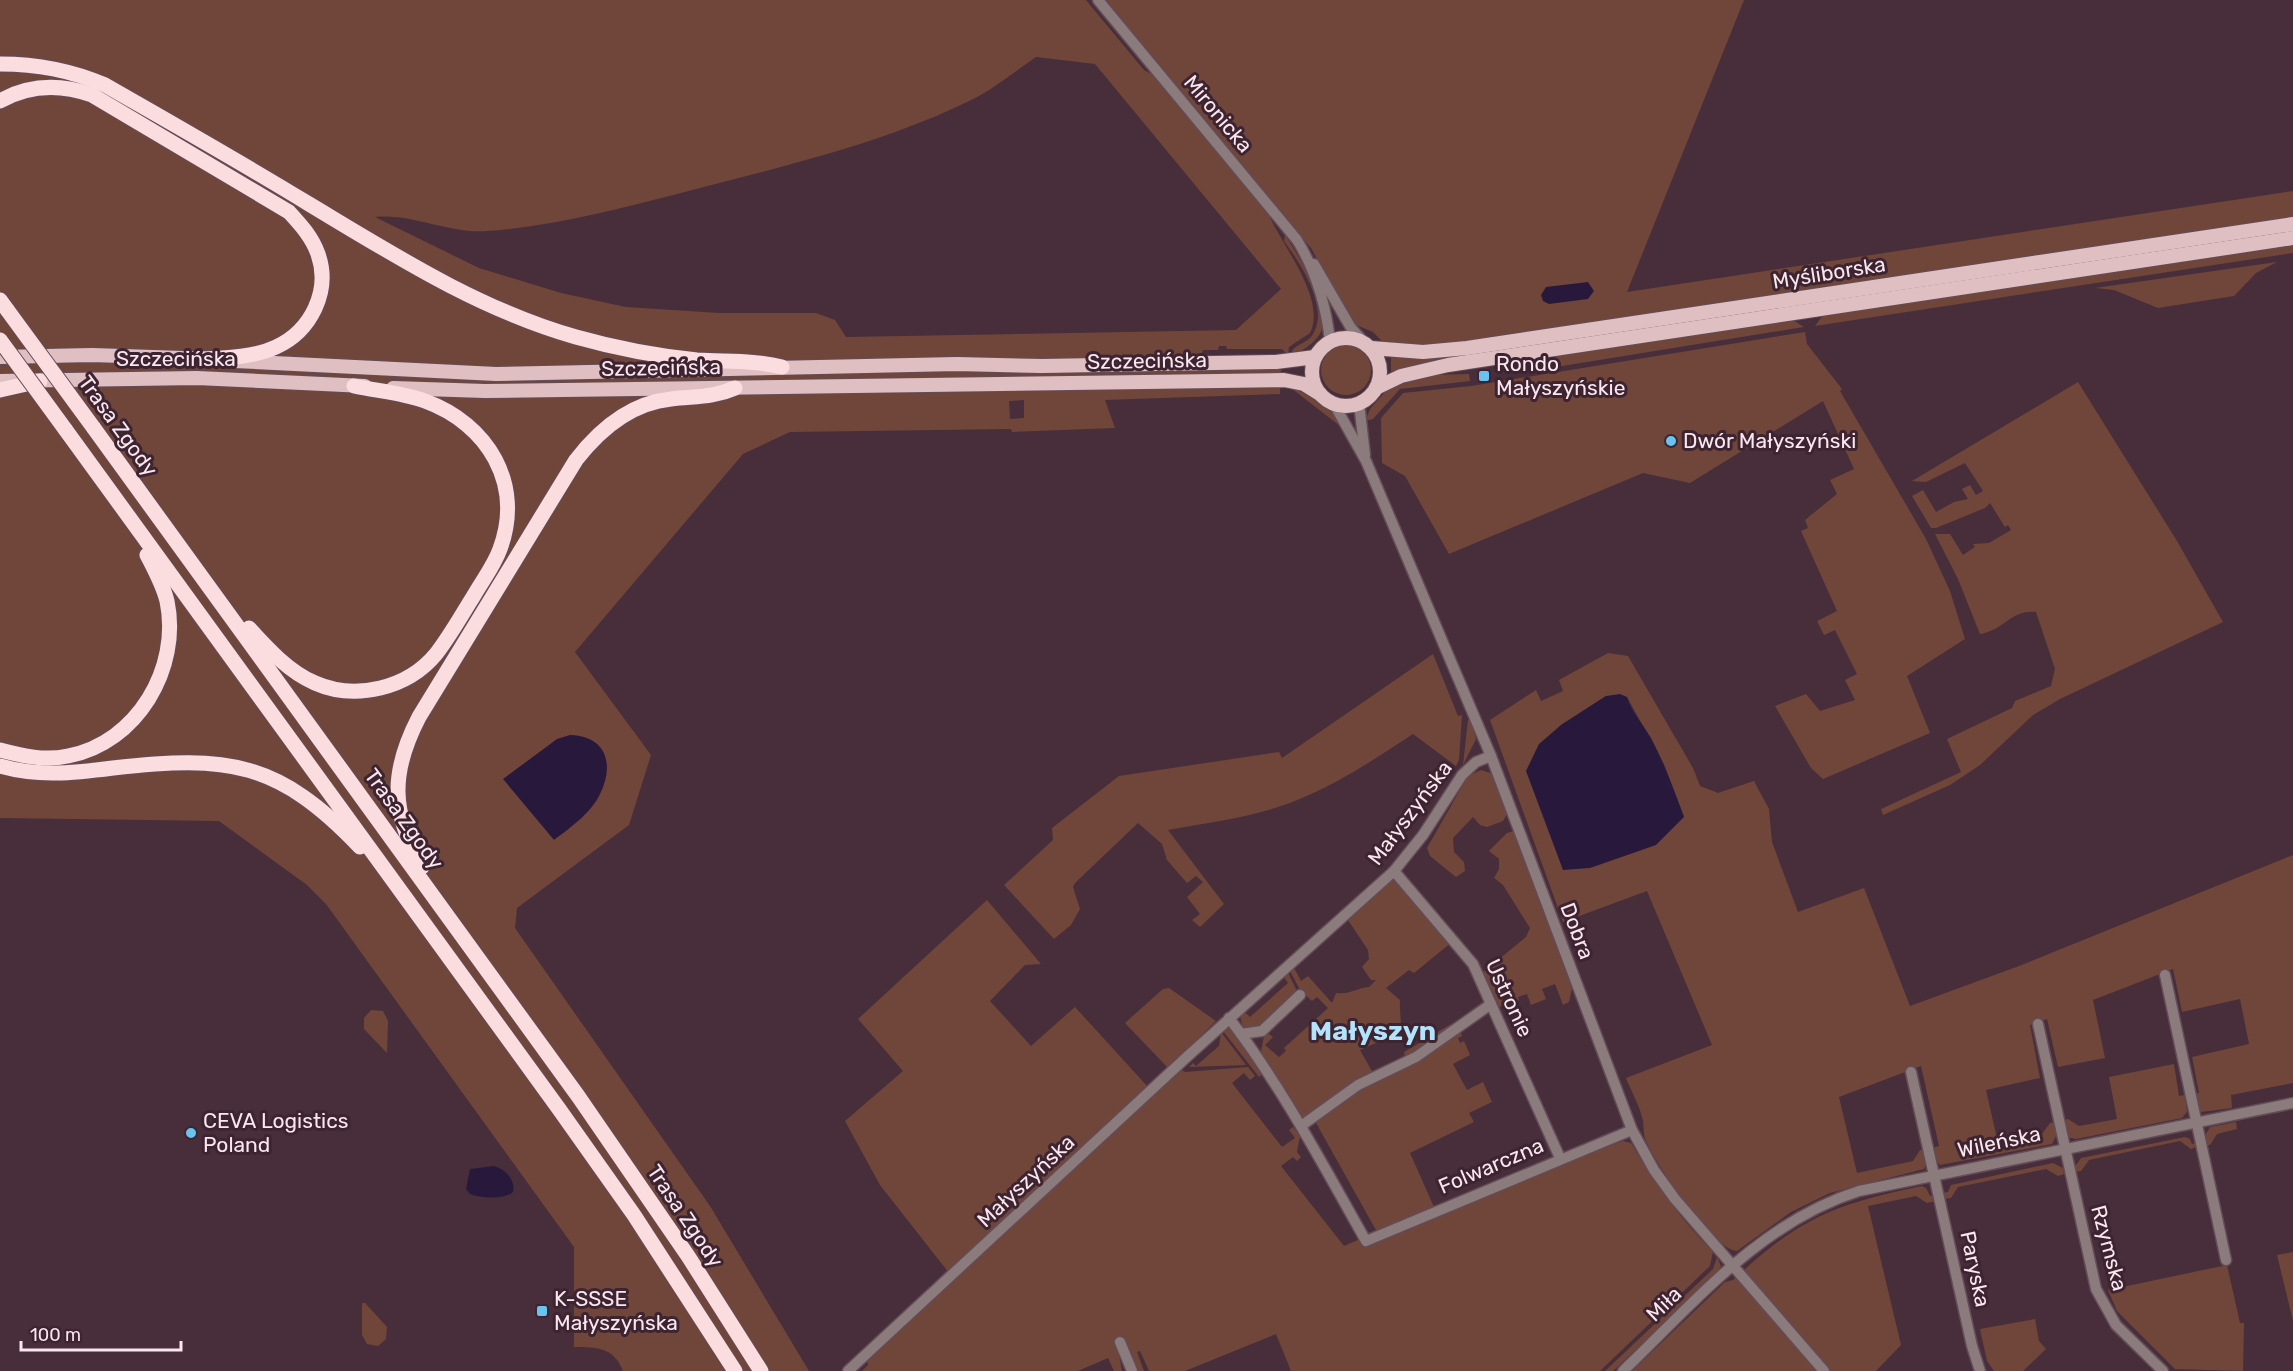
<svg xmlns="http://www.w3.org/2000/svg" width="2293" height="1371" viewBox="0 0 2293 1371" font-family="Rubik,sans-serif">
<rect width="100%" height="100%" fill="#472e3a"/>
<g fill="#70463b" fill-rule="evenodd">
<path d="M0,0h1086l58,70 9,5 116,140c13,31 58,84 41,118l-21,14 -1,8 -6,-6h-55l-1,-3h-7l-1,4h-15l-1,3 -18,5 -132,2 -45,-2v15l274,-5 -1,26 -175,6 10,28 -103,4 -1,-3 -221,3 -47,22 -168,198 76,103 -22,70 -112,83 -2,20 195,278 99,165h-186c-9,-24 -27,-24 -49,-24v-100l-248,-343 -19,-19 -88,-64 -219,-3zM1036,57l59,7 186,225 -45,41 -390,7 -11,-17 -19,-7h-97l-93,-6 -65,-14 -82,-25 -104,-51c37,-4 74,17 112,14 72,-5 143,-25 213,-43 92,-24 186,-46 271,-88 23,-11 44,-29 65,-43zM1024,400v18l-14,1 -1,-18z"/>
<path d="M1104,0h640l-117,292 666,-101v27l-848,127 -33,1 -29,-4 -10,-10 -19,-8 -43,-76z"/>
<path d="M2293,229v3l-853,128 -49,12v-15l49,1z"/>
<path d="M1285,235c13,19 40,66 38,89 -1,15 -19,27 -32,31 1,-10 14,-11 20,-18 21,-27 -11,-74 -27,-96z"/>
<path d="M2293,244v9l-478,73 8,-11z"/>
<path d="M2277,262l-21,11 -22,23 -76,12 -44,-18 -19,-2z"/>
<path d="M1793,320l11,7 -279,45 -1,-6 26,-9z"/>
<path d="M1805,332l2,12 35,45 -2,2 86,148 24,52 15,48 -58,37 23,57 -107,46 -12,-11 -36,-62 31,-12 14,17 35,-11 -10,-20 12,-6 -22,-44 -11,5 -7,-14 20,-10 -36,-80 7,-3 -3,-8 32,-26 -7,-14 24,-11 -31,-68 -133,82 -47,-10 -194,81 -44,-78 -23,-13 -1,-45 22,-25 68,-7z"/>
<circle cx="1346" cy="370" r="25"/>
<path d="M1469,374l1,7 -70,8 -27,30 -8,2 5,-12 16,-18 13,-8 29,-8z"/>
<path d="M2078,382l99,159 46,81 -163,77 -27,16 -53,50 -30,20 -67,30 -2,-6 80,-37 -14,-33 65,-31 3,-7 36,-15 4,-17 -19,-57c-25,-3 -31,18 -56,22l-22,-55 -23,-45h15l13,21 12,-8 -2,-3 16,-1 22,-13 -3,-5 -3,2 -15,-24 -5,5 -49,20h-5l-19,-32 11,-6 13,22 18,-10 14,-3 -6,-10 8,-4 6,10 7,-4 -18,-28 -39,19 -14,-1z"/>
<path d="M1291,388c13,2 46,26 52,37l-3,1z"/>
<path d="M1608,653l20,3 65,112 7,18 18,7 36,-12 15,28 3,33 26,70 66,-24 46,118 109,-40 274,-111v228l-62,12 1,13 -31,4 -8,-18 6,-1 -7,-36 57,-13 -9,-45 -58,13 -9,-43 -80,31 12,58 -47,9 -11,-48 -17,6 10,53 -54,12 12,53 44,-9 8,-11 5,-1 2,12 -5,10 -112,21 -5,-6 -2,-11 6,-2 -18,-80 -82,31 18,76 56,-12 7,-11 5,-1 2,13 -3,7 -94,24 -39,19 -54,39c-25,-2 -79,-84 -90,-108 -4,-6 -3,-15 -4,-22 -3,-15 -12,-30 -17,-43l86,-33 -65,-154 -84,31 -73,-202 46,-30 5,11 22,-10 -4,-11zM1606,696l21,1 37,67 20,53 -123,-92z"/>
<path d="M1433,654l25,62 4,-1 -3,45 -3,6 -43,-32c-35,23 -72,48 -111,64 -40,18 -90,24 -134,32l56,74 -24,23 -8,-7 8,-6 -13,-17 16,-15 -7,-6 -9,7 -20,-23 -5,-16 -24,-21 -63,60 -2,4 7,22 -9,16 -17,14 -50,-54 49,-45 -1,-12 67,-52 160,-24 3,6z"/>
<path d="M1471,719l5,20 -13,26 5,-45z"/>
<path d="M1481,770l12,4 14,40 -4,7 -16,6 -7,-2 -7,-8 -20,21 1,14 10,10 1,9 -9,6 -26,-21 -3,-8 41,-72z"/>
<path d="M1514,831l58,157 -3,14 -6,3 -8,-21 -13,5 4,10 -15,6 -4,-11 -9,3 1,3 -4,4 -18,3 -16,-33 45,-37 4,-9 -27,-43 -9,-7 5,-9v-10l-10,-8 18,-18z"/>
<path d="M1392,879h3l57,63 -38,31 -5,-3 -23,18 14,12c-1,12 3,25 -1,36l-5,-1 -34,15 12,21 33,-15 -1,-4 59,-35 22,-17 1,4 -49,35 -136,82 -41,-64 5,-26 8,6 -8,8 14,12 7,-6 -2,-3 44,-40 -11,-11 -5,4 -12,-11 -10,-19 4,-3 7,13 7,-5 24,27 4,-10c13,2 21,-5 33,-6l7,-7h-5l-9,-13 7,-8 -1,-9 -20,-30z"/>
<path d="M987,900l54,64 -16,1 -35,36 41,45 44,-39 73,80 -199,186 -69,-88 -35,-64 58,-50 -45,-52z"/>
<path d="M1288,973l10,20 -39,36h-16l-3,-13 4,-5 6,6 38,-34 -4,-6z"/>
<path d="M1169,988l47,33 -48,47 -43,-45 38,-34z"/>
<path d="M371,1010l12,1 5,10 -1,32 -23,-24v-11z"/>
<path d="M1229,1028l14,12 21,33 -5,4 -36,-46z"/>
<path d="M1460,1030l2,6 -4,2 2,5 4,-2 6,14 -17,9 14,26 16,-8 9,20 -23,11 5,9 -64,31 24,54 -57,25 -62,-111 60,-42 58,-27z"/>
<path d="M1221,1032l25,33 -57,2 4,-4 3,3 23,-20z"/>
<path d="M2174,1064l5,32 6,-1 2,17 -5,6 -106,21 -9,-2 -4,-17 5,-1 11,7 38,-7 -8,-42z"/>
<path d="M1248,1067l7,9 -5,4 -6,-7 -12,10 50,64 13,-9 -6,-8 4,-3 7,9 -3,16 4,5 -4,4 -4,-4 -12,9 63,80 16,-7 3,8 196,-83 64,-23 8,2c24,41 49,75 82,109l-3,14 -110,105h-309l-15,-37 -91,37h-36l-9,-20 -3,1 7,19h-6l-8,-21 -11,5 3,16h-8l-6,-13 -30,13h-216l6,-6 -1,-5 313,-291 5,3z"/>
<path d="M2236,1122l1,7 -20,5 -7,11 -5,1 1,-12 4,-7z"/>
<path d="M2185,1137l5,2 2,5 3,-1 1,4 -5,2 -11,-8 -91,19 -8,11 -7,1 -1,-6 4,-2 4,-6z"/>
<path d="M2053,1163l10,5 1,6 -6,2 -12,-7 -88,18 -7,11 -7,1 -1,-6 5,-1 3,-7z"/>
<path d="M1922,1186l4,2 4,8 4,-1 1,6 -8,2 -11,-7 -48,10 33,139 -25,26h-244l93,-89 8,-2c66,-62 102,-76 189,-94z"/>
<path d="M2293,1252v69l-16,-66z"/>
<path d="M1717,1257l4,9 -3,6 -105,99h-8l108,-102z"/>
<path d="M2227,1265l13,58h4l-1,48 -68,-2 -58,-58 -9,-21z"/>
<path d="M362,1303h3l22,24 -1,12 -8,7 -11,-2 -5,-9z"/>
<path d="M2035,1319l4,22 7,8 -23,22h-29l-7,-10 -7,-32z"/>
</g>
<g fill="#28193c">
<path d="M1588,282l6,9 -6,8 -39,5 -6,-3 -2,-6 5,-8z"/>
<path d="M1620,694l7,3c5,16 16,27 24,41 13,25 23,52 33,79l-28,28 -66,23 -27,2 -37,-99 13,-27 22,-19 45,-29z"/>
<path d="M570,735c36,1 45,29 30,59 -8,18 -31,35 -46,46l-51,-61 54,-40z"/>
<path d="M494,1166c11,3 22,14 19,26 -9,8 -32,6 -43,2l-4,-5 4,-20z"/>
</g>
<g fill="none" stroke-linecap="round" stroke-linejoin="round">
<g stroke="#634c57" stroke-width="13">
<g id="minor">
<path d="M1098,0l199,240c19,31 29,66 33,101"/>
<path d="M1314,264l37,64 12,13"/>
<path d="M1359,403l6,52"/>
<path d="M1334,404l32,57 125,295 141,374 22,40 21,29 149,172"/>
<path d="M1394,871l79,93 87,194"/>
<path d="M2165,975l61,285"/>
<path d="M1229,1018c53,69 94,147 137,223l266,-111"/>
<path d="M2038,1024l58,265 20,36 47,46"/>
<path d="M1241,1034l21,-3 38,-36"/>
<path d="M1911,1072l61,274 8,25"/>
<path d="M1301,1126l57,-41 58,-28 75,-53"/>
<path d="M1120,1342l12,29"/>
<path d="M848,1371l341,-316 205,-184 29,-36 39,-60 14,-13 15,-6"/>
<path d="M1623,1371c72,-69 138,-149 236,-180l434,-88"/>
</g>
</g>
<g stroke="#634c57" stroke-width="16">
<g id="major">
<circle cx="1346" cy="372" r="34"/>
<path d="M1371,348l52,4 44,-4 826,-124"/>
<path d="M0,357l92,-2 121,4"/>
<path d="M235,361l261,13 461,-10 85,2 234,-4 39,-5"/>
<path d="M0,381l197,-3 168,8"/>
<path d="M393,388l92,3 799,-11 20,4 16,10"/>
<path d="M1376,388l25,-12 47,-11 845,-127"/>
</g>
</g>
<g stroke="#634c57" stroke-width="17">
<g id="highway">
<path d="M0,64c38,0 70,6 105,21 68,39 137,78 204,119 85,51 171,106 267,133 39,11 81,19 121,23 29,2 57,0 85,7"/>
<path d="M0,101c30,-17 61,-17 92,-6l197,117c12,13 23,25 29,42 13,37 -7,77 -42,93 -21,10 -50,11 -73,12"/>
<path d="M0,300l8,11"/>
<path d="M0,390l40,-9"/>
<path d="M93,427l485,669 110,160 73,115"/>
<path d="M65,429l494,680 75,106 101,156"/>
<path d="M249,628c19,21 40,44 66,55 41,18 93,5 121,-29 14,-18 25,-38 37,-57 9,-16 21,-31 27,-48 24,-65 -12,-125 -75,-148 -22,-8 -48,-10 -71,-15"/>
<path d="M0,750c23,6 44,11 68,6 69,-13 113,-88 99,-155 -4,-16 -12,-31 -20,-46"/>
<path d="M0,766c38,11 74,7 113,2 115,-13 165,-7 247,79"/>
<path d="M422,867c-31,-55 -32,-94 -3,-150l157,-257c24,-31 55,-57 95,-61 25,-3 41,-1 64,-11"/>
</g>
</g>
<use href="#minor" stroke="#8b7b7d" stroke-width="10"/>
<use href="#major" stroke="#dfbfc2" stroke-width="14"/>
<use href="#highway" stroke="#fbdcdf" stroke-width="15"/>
<g stroke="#634c57" stroke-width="17" stroke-linecap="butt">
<g id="highway-bridge">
<path d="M8,311l85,116"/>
<path d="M0,340l65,89"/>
</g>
</g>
<use href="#highway-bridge" stroke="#fbdcdf" stroke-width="15"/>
</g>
<g fill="#69c3f1" stroke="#3d2430" stroke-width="2">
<rect x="1478" y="370" width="12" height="12" rx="3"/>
<circle cx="1671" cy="441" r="6"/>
<circle cx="191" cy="1133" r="6"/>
<rect x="536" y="1305" width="12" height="12" rx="3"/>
</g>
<g text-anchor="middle" stroke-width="6" stroke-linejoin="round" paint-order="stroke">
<g font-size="21" fill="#f9e7ef" stroke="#3d2430">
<text transform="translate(1218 114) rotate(50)" y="7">Mironicka</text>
<text transform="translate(1829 273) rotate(-9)" y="7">Myśliborska</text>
<text x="176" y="366">Szczecińska</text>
<text transform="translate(1147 361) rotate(-1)" y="7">Szczecińska</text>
<text transform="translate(661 368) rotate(-1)" y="7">Szczecińska</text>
<text transform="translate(118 426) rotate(54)" y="7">Trasa Zgody</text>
<text transform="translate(1410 813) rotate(-53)" y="7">Małyszyńska</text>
<text transform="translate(404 819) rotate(54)" y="7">Trasa Zgody</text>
<text transform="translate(1577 931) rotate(69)" y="7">Dobra</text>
<text transform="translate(1509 998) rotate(65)" y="7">Ustronie</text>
<text transform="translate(1999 1142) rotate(-12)" y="7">Wileńska</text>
<text transform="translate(1491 1166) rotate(-23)" y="7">Folwarczna</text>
<text transform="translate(1026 1181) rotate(-43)" y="7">Małyszyńska</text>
<text transform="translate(685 1216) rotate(56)" y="7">Trasa Zgody</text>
<text transform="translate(2109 1248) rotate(75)" y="7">Rzymska</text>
<text transform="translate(1975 1269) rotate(78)" y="7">Paryska</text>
<text transform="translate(1664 1304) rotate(-44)" y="7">Miła</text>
</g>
<g font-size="21" fill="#f9e7ef" stroke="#3d2430" text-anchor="start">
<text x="1496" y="371">Rondo<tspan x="1496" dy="24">Małyszyńskie</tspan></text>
<text x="1683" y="448">Dwór Małyszyński</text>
<text x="203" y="1128">CEVA Logistics<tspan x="203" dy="24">Poland</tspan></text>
<text x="554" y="1306">K-SSSE<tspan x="554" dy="24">Małyszyńska</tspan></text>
</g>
<g font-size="27" font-weight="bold" fill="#b3e2fc" stroke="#3d2430">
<text x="1373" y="1040">Małyszyn</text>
</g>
</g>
<path d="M21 1341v9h160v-9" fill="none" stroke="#f9e7ef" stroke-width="3"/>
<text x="30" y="1341" font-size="18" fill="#f9e7ef" stroke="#3d2430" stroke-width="4.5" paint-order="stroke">100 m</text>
</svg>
